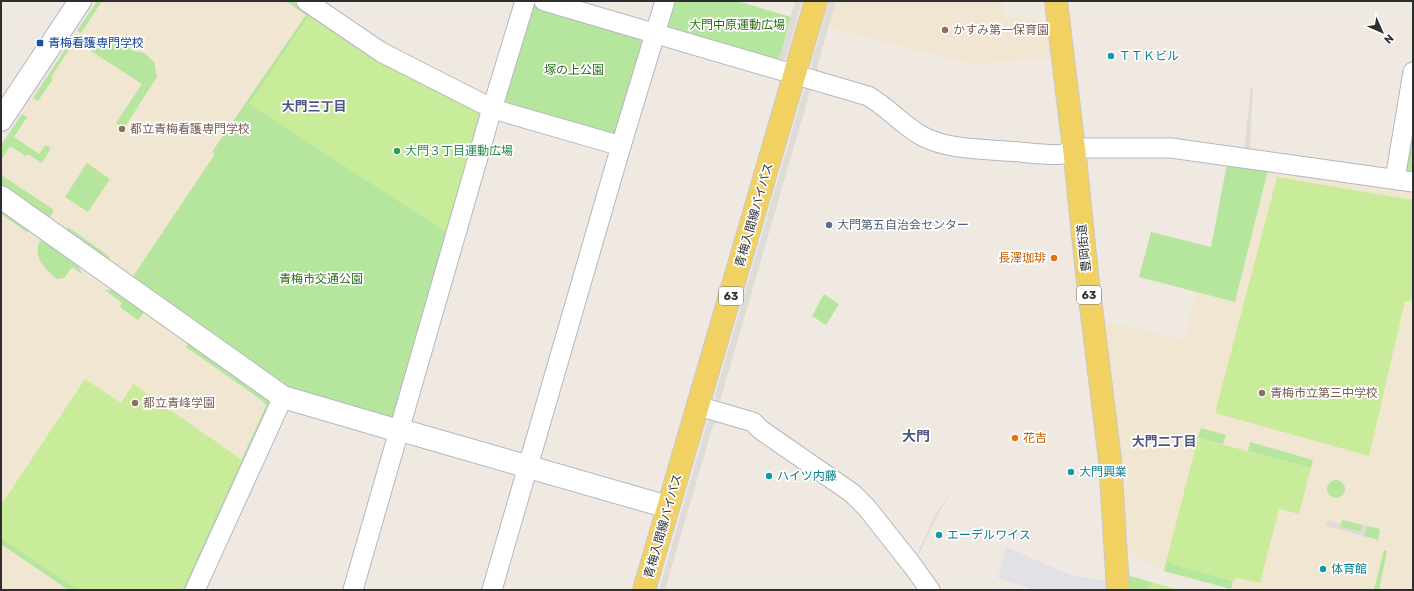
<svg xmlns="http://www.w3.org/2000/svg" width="1414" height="591" viewBox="0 0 1414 591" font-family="Rubik,'Noto Sans JP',sans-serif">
<rect width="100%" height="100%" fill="#efe9e1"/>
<path fill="#e3e1e8" d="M1006,547l67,29 36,5 1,9h-75l-37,-12z"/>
<g fill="#f0e6d1">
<path d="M97,1h196l18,12 -179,265 -131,-93v-40z"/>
<path d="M836,1h167l-1,15 48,5 5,36 -81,7 -90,-22 -56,-15z"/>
<path d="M1269,166l144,23v401h-181l-68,-19 -39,-21 -24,-227 3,-2 80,19 12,-48 39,10z"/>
<path d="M1,208l267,191 3,8 -84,183h-186z"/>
</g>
<g fill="#b6e59e">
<path d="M97,1h5l-21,32 -4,-2z"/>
<path d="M286,1h7l18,12 -61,91 198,129 -52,182 -5,2 -103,-30 -156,-109 83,-124 -3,-2 94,-137z"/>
<path d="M672,1h65l54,16 -11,40 -6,3 -105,-31 -3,-6z"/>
<path d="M536,4l108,36 -27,93 -6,3 -105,-30 -2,-5 27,-95z"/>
<path d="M115,35l10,7 6,8 13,3 10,9 3,15 -33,51 -8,-5 26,-39 -51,-33c7,-11 10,-14 24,-16z"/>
<path d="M70,42l3,2 -22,33 2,2 -15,22 -5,-3z"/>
<path d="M1413,107v68l-6,-1 -4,-6z"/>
<path d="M22,114l5,3 -13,20 25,17 7,-9 5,3 -9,15 -14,-9 -2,2 -16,-10 -9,14v-15z"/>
<path d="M1228,159l41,7 -34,136 -96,-25 12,-45 60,15z"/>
<path d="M87,163l23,16 -22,33 -23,-15z"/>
<path d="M1,175l53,35 -5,9 -48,-34z"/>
<path d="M1,209l25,17 2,7 -27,-19z"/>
<path d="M68,227l42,30 -2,3 -42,-30z"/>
<path d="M40,241h7l30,22 5,11 -10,-7 -8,11 -7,1c-12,-10 -25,-22 -17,-38z"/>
<path d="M105,290h11l29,21 -7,9 -18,-13 2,-4z"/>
<path d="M824,294l15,10 -13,21 -14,-9z"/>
<path d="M189,343l79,56 3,8 -84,183h-5l84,-184 -2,-4 -78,-55z"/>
<path d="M1201,428l25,7 -3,9 -25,-6z"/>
<path d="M1250,442l63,18 -2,8 -63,-17z"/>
<circle cx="1336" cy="489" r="9"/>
<path d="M1342,520l21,5 -2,7 -21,-5z"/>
<path d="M1367,526l13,3 -2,11 -14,-4z"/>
<path d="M1,538l68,46 16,6h-14l-4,-1 -66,-45z"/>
<path d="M1384,550l3,1 -8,39h-5z"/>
<path d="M1166,562l67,19 -2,8 -67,-18z"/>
<path d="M1127,575l27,8 -9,7h-17z"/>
</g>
<g fill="#c9ec9a">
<path d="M311,13l169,97 3,6 -35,117 -199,-129z"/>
<path d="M1277,177l136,23v93l-2,8h-6l-36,155 -154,-43z"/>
<path d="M85,379l36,24 12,-19 109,76 -60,130h-97l-16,-6 -68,-46v-33z"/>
<path d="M1198,438l113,30 -12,46 -20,-5 -19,74 -23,-5 -4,3 -67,-19z"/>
<path d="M1154,583l26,7h-35z"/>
</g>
<g fill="#dfdcd8">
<path d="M795,1h7l-16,57 -5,3 -7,-1 6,-3z"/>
<path d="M829,1h7l-19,66 3,7 -6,-3 -3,-6z"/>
<path d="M808,87l8,1 -6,4 -90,309 2,5 -6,-5 -1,-6 89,-305z"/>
<path d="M1251,87h2l-3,60 -6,5z"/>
<path d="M710,419h2l8,1 -7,5 -48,165h-6l48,-167z"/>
<path d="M952,491l-14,23 -21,44 -3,3 22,-48z"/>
<path d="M1328,520l12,4v3l21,5 2,-7 4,1 -3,10 -38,-10z"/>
</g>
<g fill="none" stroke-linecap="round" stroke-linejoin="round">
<g stroke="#b4b7c1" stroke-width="21">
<g id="street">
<path d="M306,1l75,51 112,57 128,37"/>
<path d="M544,1l324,95c20,11 34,29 54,40 28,15 67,13 98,16 10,1 34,4 43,2 4,-1 8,-4 11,-6h97l242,34"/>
<path d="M1395,179l18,-107"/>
<path d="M698,406l55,16 8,8 91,63 15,15 45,57 18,25"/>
<path d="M195,590l88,-193"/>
<path d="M353,590l136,-471 36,-118"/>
<path d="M492,590l129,-444 44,-145"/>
</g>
</g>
<g stroke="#b4b7c1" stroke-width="24">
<g id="secondary">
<path d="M1,120l79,-119"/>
<path d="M1,197l282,200 116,34 12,2 257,74"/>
</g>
</g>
<g stroke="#c9c9c9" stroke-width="24">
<g id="primary">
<path d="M1056,1l19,156 12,117 23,186 8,130"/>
<path d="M644,590l172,-589"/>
</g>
</g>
<use href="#street" stroke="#fff" stroke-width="19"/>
<use href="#secondary" stroke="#fff" stroke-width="22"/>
<use href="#primary" stroke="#f2d163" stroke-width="22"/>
</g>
<g fill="#8d6e63" stroke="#fff" stroke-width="1.5">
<circle cx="945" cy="30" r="4"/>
<circle cx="122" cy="129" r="4"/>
<circle cx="1262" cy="393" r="4"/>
<circle cx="135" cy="403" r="4"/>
</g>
<rect fill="#1a4fb4" stroke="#fff" stroke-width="1.5" x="36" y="39" width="8" height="8" rx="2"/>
<g fill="#0f9aa8" stroke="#fff" stroke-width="1.5">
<circle cx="1111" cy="56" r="4"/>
<circle cx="1071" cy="472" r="4"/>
<circle cx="769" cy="476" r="4"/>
<circle cx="939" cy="535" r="4"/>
<circle cx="1323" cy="569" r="4"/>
</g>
<circle fill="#2e9e5b" stroke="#fff" stroke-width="1.5" cx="397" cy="151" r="4"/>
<circle fill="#5c6f8a" stroke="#fff" stroke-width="1.5" cx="829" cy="225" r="4"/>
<g fill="#e8710a" stroke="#fff" stroke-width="1.5">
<circle cx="1054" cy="258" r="4"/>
<circle cx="1015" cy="438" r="4"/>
</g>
<g text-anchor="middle" stroke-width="3.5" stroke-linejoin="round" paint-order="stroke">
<g fill="#fff" stroke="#6d6d6d" stroke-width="1">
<rect x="1077" y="286" width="24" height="18" rx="3"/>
<rect x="719" y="287" width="24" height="18" rx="3"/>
</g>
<g font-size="11" font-weight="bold" fill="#2e2e2e">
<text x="1089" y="299">63</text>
<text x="731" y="300">63</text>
</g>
<g font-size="12" fill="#2c6e1b" stroke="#fff">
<text x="737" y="29">大門中原運動広場</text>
<text x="574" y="74">塚の上公園</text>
<text x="321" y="283">青梅市交通公園</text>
</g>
<g font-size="12" fill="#785e54" stroke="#fff" text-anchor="start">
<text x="953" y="34">かすみ第一保育園</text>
<text x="130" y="133">都立青梅看護専門学校</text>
<text x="1270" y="397">青梅市立第三中学校</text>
<text x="143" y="407">都立青峰学園</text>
</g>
<g font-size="12" fill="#164399" stroke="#fff" text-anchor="start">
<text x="48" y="47">青梅看護専門学校</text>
</g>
<g font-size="12" fill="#0d838f" stroke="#fff" text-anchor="start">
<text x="1119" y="60">ＴＴＫビル</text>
<text x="1079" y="476">大門興業</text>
<text x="777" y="480">ハイツ内藤</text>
<text x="947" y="539">エーデルワイス</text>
<text x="1331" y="573">体育館</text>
</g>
<g font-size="12" fill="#27864d" stroke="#fff" text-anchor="start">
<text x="405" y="155">大門３丁目運動広場</text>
</g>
<g font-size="12" fill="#2e2e2e" stroke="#fff">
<text transform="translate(754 215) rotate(-74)" y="4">青梅入間線バイパス</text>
<text transform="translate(1084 248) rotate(-96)" y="4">豊岡街道</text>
<text transform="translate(663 526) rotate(-74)" y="4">青梅入間線バイパス</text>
</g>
<g font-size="12" fill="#4e5e75" stroke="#fff" text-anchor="start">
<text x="837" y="229">大門第五自治会センター</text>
</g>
<g font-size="12" fill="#c56008" stroke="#fff" text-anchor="end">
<text x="1046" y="262">長澤珈琲</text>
<text x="1023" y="442" text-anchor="start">花吉</text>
</g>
<g font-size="13" font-weight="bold" fill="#4d5680" stroke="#fff">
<text x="314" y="111">大門三丁目</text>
<text x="1164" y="446">大門二丁目</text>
</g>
<g font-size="14" font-weight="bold" fill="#4d5680" stroke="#fff">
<text x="916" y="441">大門</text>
</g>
</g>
<rect width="1414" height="591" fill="none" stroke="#2e2e2e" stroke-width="4"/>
<g transform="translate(1382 32) rotate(135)" stroke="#ffffff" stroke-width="3" paint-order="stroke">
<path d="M0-3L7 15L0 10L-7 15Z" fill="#2e2e2e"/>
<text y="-6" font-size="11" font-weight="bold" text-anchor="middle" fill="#2e2e2e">N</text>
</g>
</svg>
